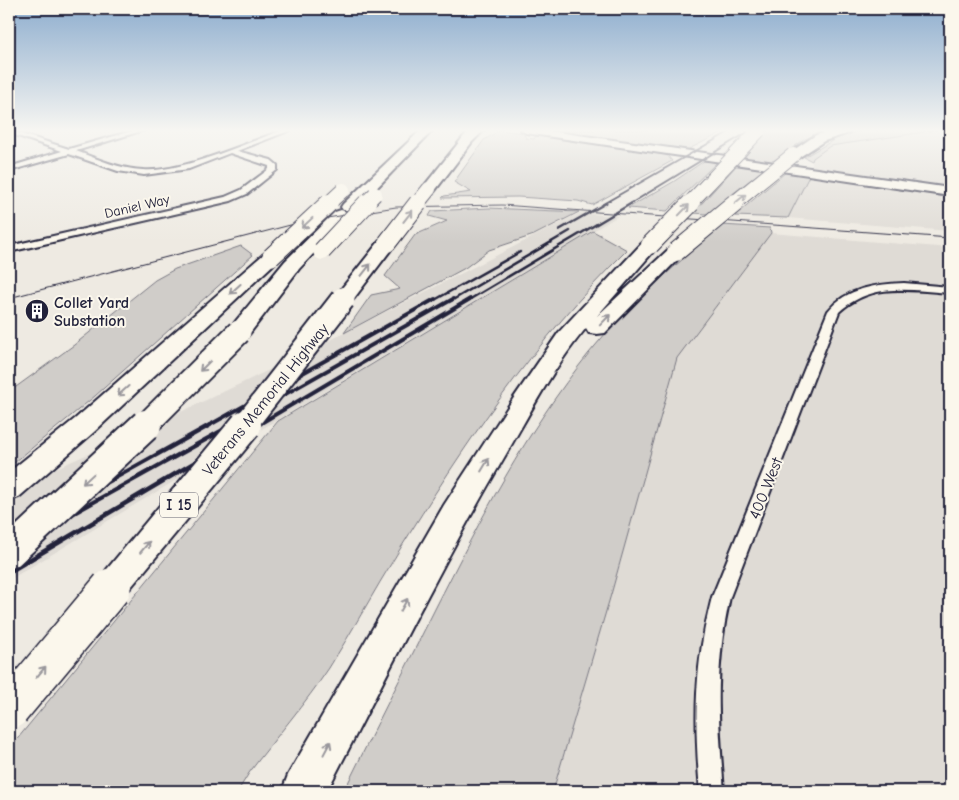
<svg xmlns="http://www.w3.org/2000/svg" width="959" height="800" viewBox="0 0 959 800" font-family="'Comic Neue',sans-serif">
<rect width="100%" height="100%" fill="#eeeae2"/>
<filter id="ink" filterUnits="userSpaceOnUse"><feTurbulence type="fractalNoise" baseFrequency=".02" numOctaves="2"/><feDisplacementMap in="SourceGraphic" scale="10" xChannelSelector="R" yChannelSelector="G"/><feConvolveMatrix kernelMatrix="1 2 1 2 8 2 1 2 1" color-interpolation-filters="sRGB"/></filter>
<g filter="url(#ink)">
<g fill="#dfdbd5">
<path d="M950,130v58l-139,-19 2,-11 17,-12 62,-10z"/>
<path d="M810,175l140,22v34l-162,-13z"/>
<path d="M580,213l38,3 -609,364v-91l138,-61 154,-73z"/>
<path d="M771,233l179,15v543h-397l59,-200 65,-234z"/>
</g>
<g fill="#d0cdc9" stroke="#797882">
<path d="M500,130l23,3 3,5 8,1 3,-4 130,20 5,6 -80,44 -14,-4 -60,-4 -76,1 2,-2 27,-4 -17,-10 30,-42z"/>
<path d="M548,130h179l-40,20z"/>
<path d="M767,130h61l-23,9 -33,23 -28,-4z"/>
<path d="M863,130h75l-108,16 -17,12 -1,3 -8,-4 35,-20z"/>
<path d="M704,161l13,1 -50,49 -39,-3 45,-26z"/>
<path d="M737,165l27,4 -57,45 -14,-1z"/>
<path d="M786,172l23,4 -21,42 -54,-2z"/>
<path d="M489,208l90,4 -45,23 -45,15 -24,18 -121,65 27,-38 29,-6 -15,-13 30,-41 32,-14 -18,-5 3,-5z"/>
<path d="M722,225l48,3 1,5 -94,125 -65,233 -59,200h-209c30,-61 61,-122 91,-182 45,-89 91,-178 154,-256 39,-48 87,-88 133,-128z"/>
<path d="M593,231l34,19c-92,90 -163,195 -230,304 -23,37 -44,76 -68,114 -24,36 -54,70 -80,105l-11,18h-229v-42l269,-328z"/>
<path d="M241,246l12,9 -158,141 -86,71v-75l65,-47 81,-65 20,-11z"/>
</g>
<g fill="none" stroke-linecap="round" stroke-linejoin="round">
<g stroke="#22223b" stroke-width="4">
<g id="minor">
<path d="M9,130l60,19 66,-19h9l-68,21c22,8 44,18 67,19 38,3 103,-27 140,-40h8l-54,21 34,9 6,5v5l-30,24 -16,7 -222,51v-6l216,-49 16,-7 28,-21v-3l-39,-13 -41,16 -45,6 -26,-4 -49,-17 -60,17v-4l53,-16 -53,-18z"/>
<path d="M904,283l46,4v6c-41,-3 -78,-11 -111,19l-109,285c-16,71 -12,122 -6,194h-24c-6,-69 -6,-126 12,-194l116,-286c18,-23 49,-27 76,-28z"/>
</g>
</g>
<g stroke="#22223b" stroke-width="4">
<path id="secondary" d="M521,130h22l407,58v8l-424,-63z"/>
</g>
<g stroke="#22223b" stroke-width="4">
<g id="motorway">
<path d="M421,130h12l-78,80h-12l-2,-3 2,-3z"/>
<path d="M471,130h13l-12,12 -38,50h-10l-2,-3 2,-3 40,-50z"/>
<path d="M834,130h17l-2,3 -25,8 -26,17 -5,1 -7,-4 30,-20z"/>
<path d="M341,210l6,2 2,3 -2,3 -48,51 -52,68 -8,2 -8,-2 -3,-5 3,-5 54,-66 50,-49z"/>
<path d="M387,238l6,1 3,4 -44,58 -7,2 -7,-2 -3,-4 3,-4 43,-54z"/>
<path d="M650,240l6,1 3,4 -62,71 73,-68 6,-1 6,1 3,4 -80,81 -8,1 -8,-1 -3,-5c-32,38 -56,85 -81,128 -64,109 -120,223 -178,335h-45l6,-16 156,-270 69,-106 46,-67 85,-91z"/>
<path d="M271,252l6,1 3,4 -3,4 -183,171 -75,65 -10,4v-29l67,-54 189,-165z"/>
</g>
</g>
<use href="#minor" fill="#fbf7ec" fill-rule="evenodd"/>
<use href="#secondary" fill="#fbf7ec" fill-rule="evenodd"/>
<use href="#motorway" fill="#fbf7ec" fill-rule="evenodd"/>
<path stroke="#22223b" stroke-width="1" d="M9,298l293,-76 94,-15 106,-2 448,33"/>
<g stroke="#22223b" stroke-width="2">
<path d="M603,204l129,-74"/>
<path d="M630,204l121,-74"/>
</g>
<g stroke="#22223b" stroke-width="2.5">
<path d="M559,230l47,-27"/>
<path d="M433,301l87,-49"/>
<path d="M451,301l119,-70"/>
<path d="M467,301l165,-98"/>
</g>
<g stroke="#22223b" stroke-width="4">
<path d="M208,426l227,-127"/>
<path d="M229,426l224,-127"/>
<path d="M256,426l214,-127"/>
</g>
<g stroke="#22223b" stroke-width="4.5">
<path d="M9,537l201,-112"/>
<path d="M9,549l223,-124"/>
<path d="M9,572l249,-147"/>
</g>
<g stroke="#22223b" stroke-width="16" stroke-linecap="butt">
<g id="motorway-bridge-far4">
<path d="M328,204l15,-14"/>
<path d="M365,204l10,-10"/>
<path d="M417,204l12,-15"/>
<path d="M689,204l70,-74"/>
<path d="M733,204l60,-49"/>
</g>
</g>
<g stroke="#22223b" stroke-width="20" stroke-linecap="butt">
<g id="motorway-bridge-far3">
<path d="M387,243l31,-40"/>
<path d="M650,245l41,-42"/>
<path d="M322,251l45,-48"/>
<path d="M676,252l59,-49"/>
<path d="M271,257l58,-54"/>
<path d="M342,301l3,-4"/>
</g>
</g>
<g stroke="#22223b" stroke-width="27" stroke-linecap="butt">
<g id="motorway-bridge-far2">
<path d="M145,426l94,-94"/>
<path d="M244,426l99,-127"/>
</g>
</g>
<g stroke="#22223b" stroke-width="34" stroke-linecap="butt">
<g id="motorway-bridge-far1">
<path d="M9,553l137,-128"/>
<path d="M110,589l136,-164"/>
</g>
</g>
<g stroke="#22223b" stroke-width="42" stroke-linecap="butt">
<path id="motorway-bridge" d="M10,709l101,-121"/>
</g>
<use href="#motorway-bridge-far4" stroke="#fbf7ec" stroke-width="14"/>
<use href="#motorway-bridge-far3" stroke="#fbf7ec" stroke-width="18"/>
<use href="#motorway-bridge-far2" stroke="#fbf7ec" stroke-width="23"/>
<use href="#motorway-bridge-far1" stroke="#fbf7ec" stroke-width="30"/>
<use href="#motorway-bridge" stroke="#fbf7ec" stroke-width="39"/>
</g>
<defs><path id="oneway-shaft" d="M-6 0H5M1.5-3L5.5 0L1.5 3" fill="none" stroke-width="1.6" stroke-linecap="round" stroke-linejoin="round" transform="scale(1.25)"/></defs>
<g stroke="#99979c">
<use href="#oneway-shaft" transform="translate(740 199) rotate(-39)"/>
<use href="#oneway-shaft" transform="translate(684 210) rotate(-46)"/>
<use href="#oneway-shaft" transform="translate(408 216) rotate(-52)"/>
<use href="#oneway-shaft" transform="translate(307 223) rotate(137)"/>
<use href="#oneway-shaft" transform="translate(366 270) rotate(-52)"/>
<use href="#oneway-shaft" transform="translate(235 289) rotate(138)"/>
<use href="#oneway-shaft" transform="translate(605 320) rotate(-46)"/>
<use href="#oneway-shaft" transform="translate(205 366) rotate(135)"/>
<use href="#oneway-shaft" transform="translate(123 391) rotate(138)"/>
<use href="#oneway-shaft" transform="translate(485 465) rotate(-59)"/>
<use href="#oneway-shaft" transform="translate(88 479) rotate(137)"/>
<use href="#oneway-shaft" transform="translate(145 547) rotate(-50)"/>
<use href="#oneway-shaft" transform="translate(404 605) rotate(-61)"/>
<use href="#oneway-shaft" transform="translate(41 672) rotate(-50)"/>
<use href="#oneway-shaft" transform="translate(327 748) rotate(-62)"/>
</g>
</g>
<linearGradient id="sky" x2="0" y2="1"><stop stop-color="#8dadce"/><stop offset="0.54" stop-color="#f7f6f2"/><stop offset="1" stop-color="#f7f6f2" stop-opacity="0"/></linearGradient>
<rect width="959" height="242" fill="url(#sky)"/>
<defs>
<g id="building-disc" transform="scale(1.25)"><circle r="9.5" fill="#22223b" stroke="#fbf7ec"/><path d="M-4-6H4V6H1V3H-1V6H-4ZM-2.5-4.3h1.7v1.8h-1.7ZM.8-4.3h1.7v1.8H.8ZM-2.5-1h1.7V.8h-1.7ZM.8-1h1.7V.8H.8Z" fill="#fff"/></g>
</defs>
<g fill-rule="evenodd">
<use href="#building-disc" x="37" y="311"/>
</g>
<g text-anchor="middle" stroke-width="4" stroke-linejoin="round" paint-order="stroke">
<g font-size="14" fill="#22223b" stroke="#fbf7ec">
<text transform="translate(137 206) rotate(-13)" y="5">Daniel Way</text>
</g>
<rect fill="#fbf7ec" stroke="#636270" stroke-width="1" x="160" y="492.5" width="38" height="25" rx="4"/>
<g font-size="15" font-weight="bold" fill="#22223b">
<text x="179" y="510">I 15</text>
</g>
<g font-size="16" font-weight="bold" fill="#22223b" stroke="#fbf7ec" text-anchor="start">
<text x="54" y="308">Collet Yard<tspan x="54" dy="18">Substation</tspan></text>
</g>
<g font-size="16" fill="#22223b" stroke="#fbf7ec">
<text transform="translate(265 399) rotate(-51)" y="6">Veterans Memorial Highway</text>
<text transform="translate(765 488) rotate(-68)" y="6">400 West</text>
</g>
</g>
<rect width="959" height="800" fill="none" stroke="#fbf7ec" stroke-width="30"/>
<rect x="15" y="15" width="929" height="770" fill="none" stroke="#22223b" stroke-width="2" filter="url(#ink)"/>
</svg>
